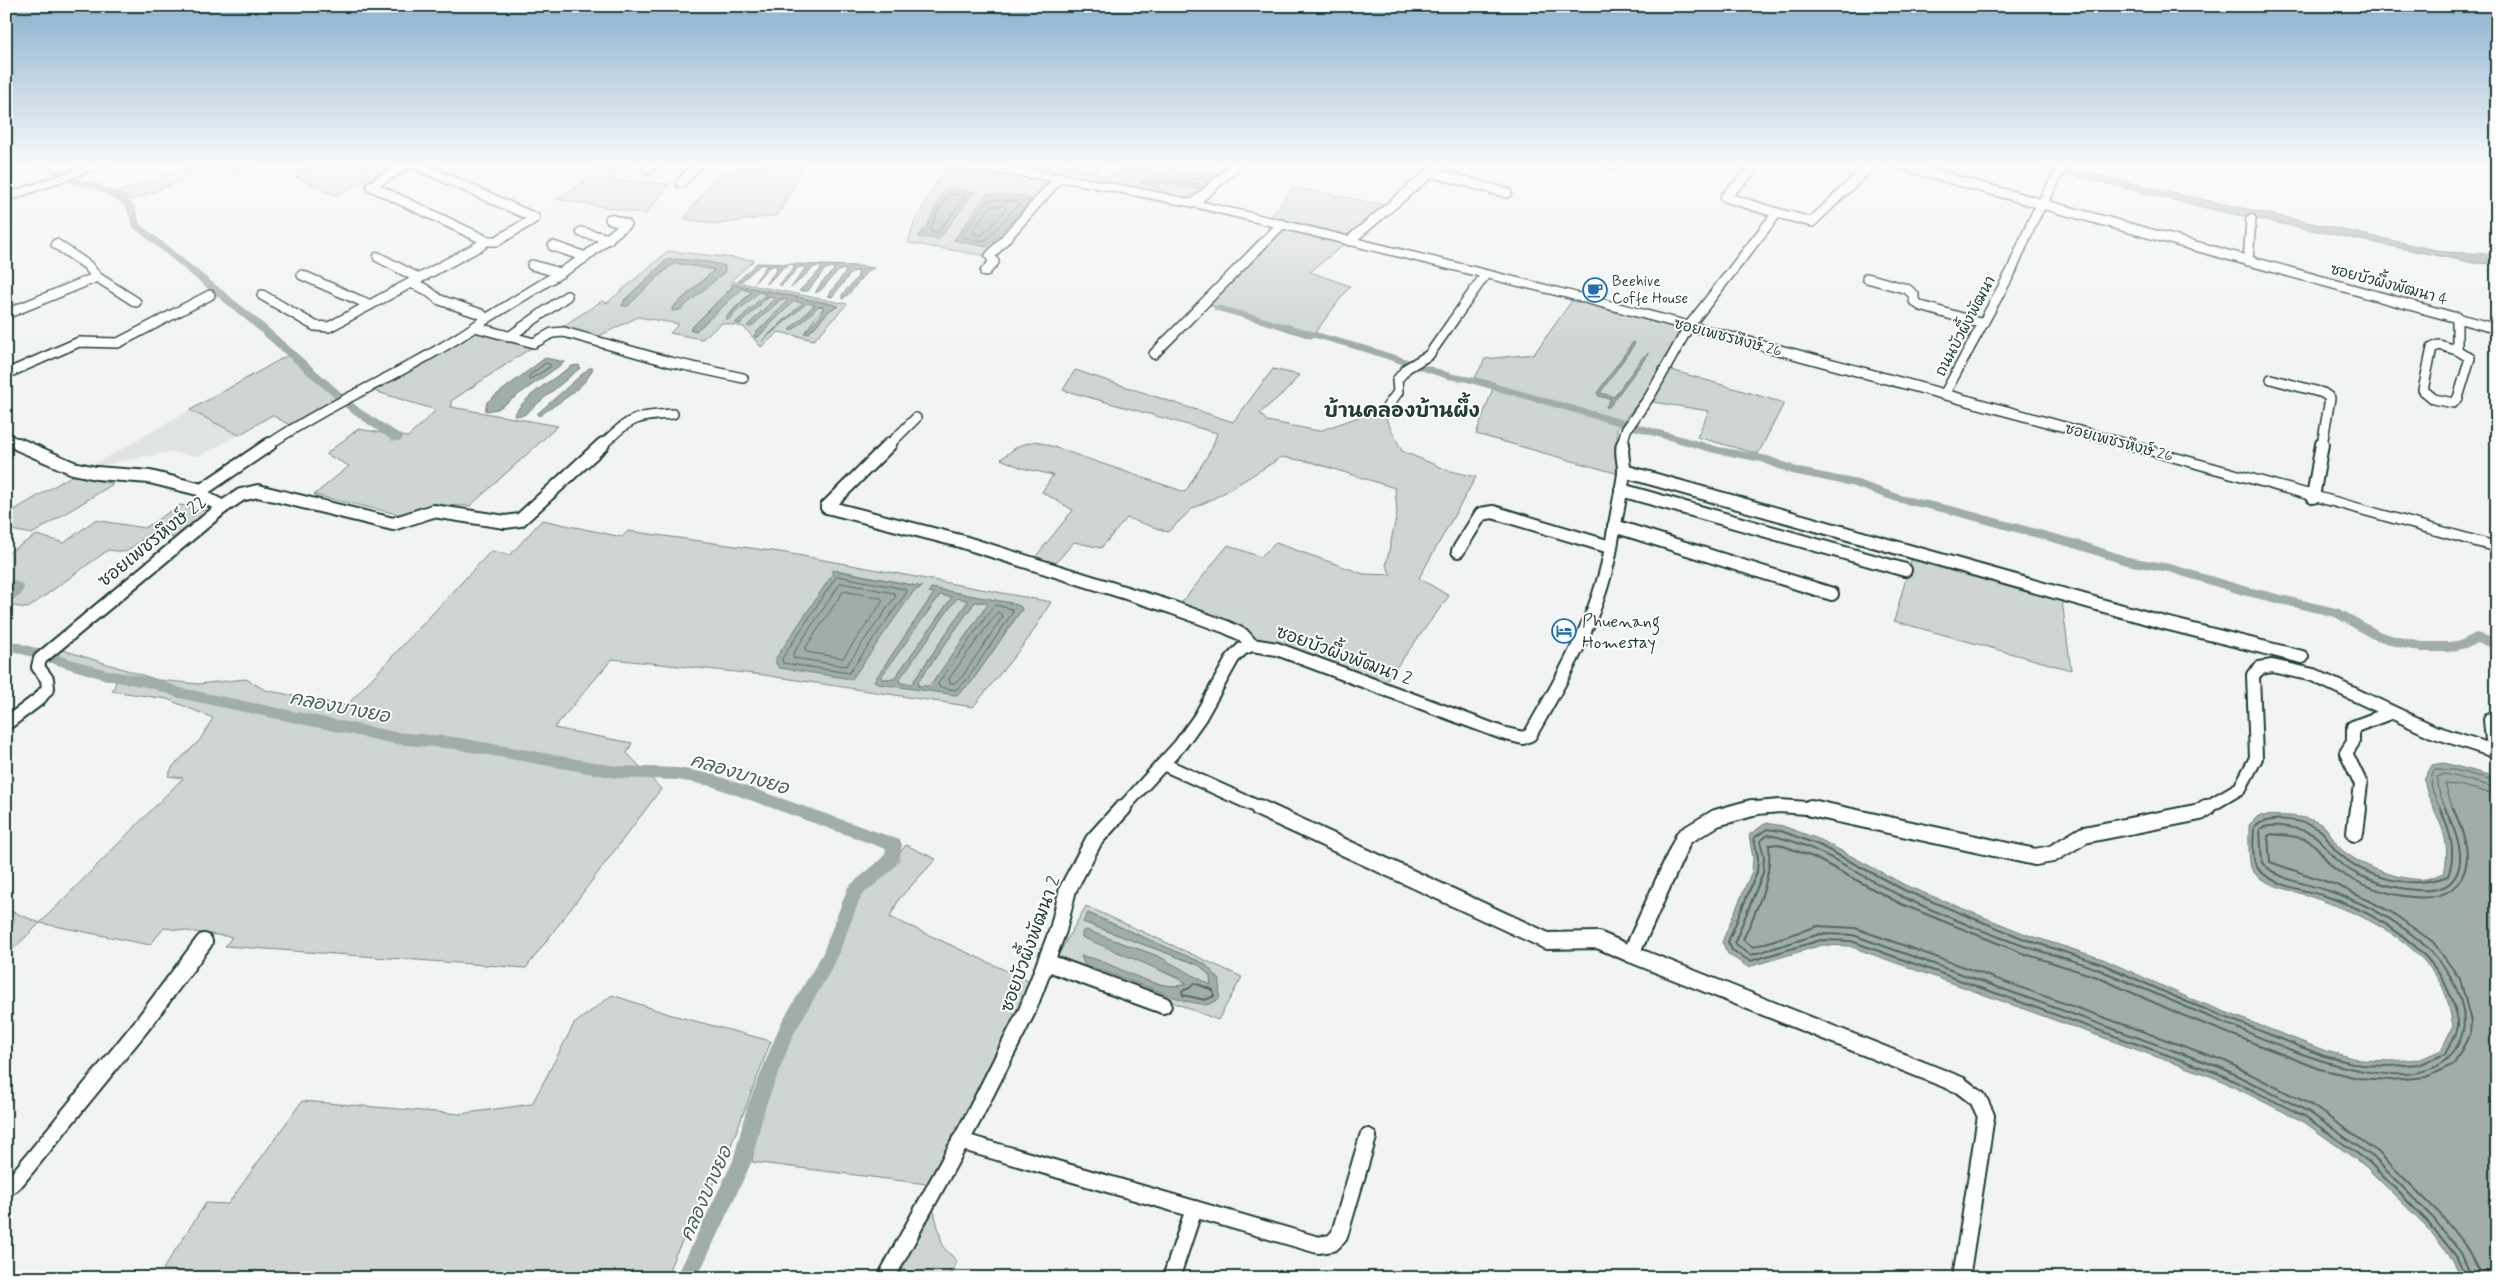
<svg xmlns="http://www.w3.org/2000/svg" width="2503" height="1284" viewBox="0 0 2503 1284" font-family="Mynerve,'Playpen Sans Thai',sans-serif">
<rect width="100%" height="100%" fill="#f2f3f3"/>
<filter id="ink" filterUnits="userSpaceOnUse"><feTurbulence type="fractalNoise" baseFrequency=".02" numOctaves="2"/><feDisplacementMap in="SourceGraphic" scale="10" xChannelSelector="R" yChannelSelector="G"/><feConvolveMatrix kernelMatrix="1 2 1 2 8 2 1 2 1" color-interpolation-filters="sRGB"/></filter>
<g filter="url(#ink)">
<path fill="#e0e4e3" d="M190,410l49,25 -40,21 -28,-4 -81,15z"/>
<g fill="#ced5d3" stroke="#768984" fill-rule="evenodd">
<path d="M187,164h79l-27,11 -33,-5 -74,30 -18,-8 31,-8z"/>
<path d="M311,164h86l-61,32 -40,-19 8,-4 -6,-3z"/>
<path d="M592,164h38l-19,16 59,4 -24,30 -90,-15 29,-18z"/>
<path d="M761,164h44l-27,51 -59,9 -35,-5 23,-32 13,-13z"/>
<path d="M1032,164h31v3l7,-3h14l-7,5 6,3 7,-8h14l-11,8 16,5 15,-13h20l-18,18 27,-18h33l29,8 1,2 -5,2 -44,-11 -10,5 51,12 -5,3 -44,-11 -7,1 -11,8 18,5 -8,-7 45,8 5,-1 26,-20 -28,25 -14,4 -158,-26z"/>
<path d="M946,166l108,12 -66,78 -80,-13 6,-20zM948,189l27,3 -57,44 8,-8 17,-36zM1031,200l-44,47 -33,-7z"/>
<path d="M1293,187l92,18 -35,31 -74,-17 -4,-3z"/>
<path d="M1285,227l62,15 -37,30 40,14 -39,52 -102,-33z"/>
<path d="M668,251l86,9 -23,21 116,23 -33,36 -35,-8 -18,15 -17,-20 -22,-4 -20,16 -32,-6 9,-9 -41,-7 -41,20 -34,-11 39,-25 5,2zM667,260l58,6 -53,42 43,-39 -40,-6 -52,43 1,-6zM735,284l94,19 10,3 -9,4 -21,23h-5l20,-26 -5,-1 -29,24 25,-26 -8,-1 -43,36 39,-36 -9,-2 -36,36h-3v-3l34,-34 -8,-1 -30,27 -3,-1 28,-27 -7,-2 -29,28 -4,-1 30,-29 -7,-2 -30,27 -4,-1 27,-27 -10,-3 -46,43 -6,-2z"/>
<path d="M1573,299l110,29 -22,39 123,36 -26,51 -61,-17 12,-26 -69,-11 -23,29 2,45 -143,-40 19,-51 -20,-5 10,-19 49,-5zM1635,343l-35,50 14,4 29,-40 5,-3 -39,53h-3l5,-8 -12,-3 -2,-3z"/>
<path d="M476,331l58,15 -83,55v6l107,19 -88,80 -42,-1 -26,10 -88,-20 35,-29 -23,-12 32,-25 50,8 28,-27 -62,-19z"/>
<path d="M290,354h6l48,44 -53,28 -19,-11 -33,20 -49,-25z"/>
<path d="M1273,369l26,6 -10,13 -29,25 7,8 52,10 51,-18h13l19,38 45,19 29,7 -57,101 30,18 -65,88 -120,-42 -85,-36 49,-61 32,12 16,-14 88,31 27,1 -5,-10 11,-52 -2,-25 -84,-26 -29,-5 -60,37 -30,15 -24,23 -41,-14 -26,30 -27,-6 -21,24 -20,-6 40,-50 -31,-18 11,-17 -31,-7 -21,-9 17,-13 18,-5 149,51 27,-44 5,-15 -154,-43 12,-20 158,52z"/>
<path d="M73,475l40,9 -81,50 -26,-5v-14z"/>
<path d="M180,505l27,6 -32,27 -24,-6 -25,20 -18,-2 -80,58 -22,-3v-51l31,-19 27,8 31,-23 50,8z"/>
<path d="M542,520l80,17 6,-6 158,22 265,49 -22,36 -56,69 -209,-32 -152,-16 -58,69 78,15 -5,10 34,36 -135,179 -301,-22 7,-9 -68,-9 -14,17 -110,-22 -34,33v-18l5,-4 3,-15 -8,-3v-7l34,14 143,-145 -15,-2 5,-10 27,-26 13,-22 -46,-19 -55,-8 5,-11 -71,-21 17,-9 95,30 40,4 48,-5 19,11 81,16 145,-155 19,4zM837,570l85,17 -8,3 -60,84 -77,-16zM931,588l80,15 11,6 -52,75 -14,11 -81,-14 59,-88z"/>
<path d="M1912,557l150,44 9,69 -177,-49z"/>
<path d="M940,595l13,2 -59,82h-12l-2,-2z"/>
<path d="M960,598l8,3 -54,80 -3,3 -11,-1 -2,-3 58,-81z"/>
<path d="M975,602h11l2,2 -55,78 -4,4h-11v-4z"/>
<path d="M906,845l30,14 -37,40 -9,18 143,66 -22,50 -84,151 16,63 14,14 -7,17h-66l43,-94 -175,-22 4,-32 42,-113 24,-37 37,-86 24,-20z"/>
<path d="M1086,906l156,71 -24,43 -161,-63zM1088,913l117,51 15,17 -35,20 -103,-44c14,0 26,8 39,14 21,8 46,19 67,13l-106,-52 4,-1 72,25 53,30 -1,-10 -11,-11 -116,-43z"/>
<path d="M612,995l60,20 99,26 -46,120 -50,94 -9,23h-441l-62,-9 43,-66 22,1 74,-103 158,13 72,-10 42,-80z"/>
</g>
<g fill="#a1adaa" stroke="#6d807b" fill-rule="evenodd">
<path d="M1186,164h21l11,4 13,-4 -30,24 -43,-7 -7,1 9,2 -1,4 -18,-5 11,-8 7,-1 44,11 5,-3 -51,-12 6,-5 48,11 5,-2 -1,-2z"/>
<path d="M2025,164h26l108,26 286,62 44,2 8,-4v14l-23,-1 -251,-51z"/>
<path d="M948,189l27,3 -36,47 -21,-2 8,-9 17,-36z"/>
<path d="M987,194l32,2 13,3 -45,48 -33,-7z"/>
<path d="M677,259l32,3 16,4v6l-45,38 -8,1v-3l43,-38 -40,-7 -7,4 -40,39h-6l2,-5 43,-41z"/>
<path d="M757,263l101,3 16,2c-14,5 -18,23 -32,31v-4l15,-17 2,-7 -7,1 -20,25 -4,-1 18,-25 -3,-2c-12,4 -16,20 -28,24l7,-11 12,-12 -1,-3 -8,2 -17,22h-9l22,-22 -1,-3 -6,1 -23,21 15,-21h-7l-17,18h-3l16,-18 -3,-3 -8,3 -16,16 -3,1 12,-14 -1,-5 -7,2 -15,16 13,-18h-7l-18,16h-4z"/>
<path d="M735,284l4,2 100,20 -9,4 -21,23h-5l16,-17 4,-9 -5,-1 -26,24h-4l26,-25 -8,-2 -45,38 41,-38 -9,-2 -36,36h-3v-3l33,-34 -7,-1 -30,28 -4,-1 28,-28 -7,-2 -28,28 -5,-1 31,-29 -7,-2 -30,27h-4l27,-27 -10,-3 -46,42 -6,-2 43,-42 -2,-2z"/>
<path d="M1633,342l2,1 -35,50 14,4 29,-40 6,-4 -40,54h-3l5,-8 -12,-3 -2,-3z"/>
<path d="M545,358l20,4 -67,47 -13,2 2,-9z"/>
<path d="M579,365l1,3 -56,47 -10,1c8,-19 41,-38 58,-50z"/>
<path d="M589,368h4c-8,21 -36,35 -54,48l-2,-2z"/>
<path d="M832,570l90,17 -8,4 -62,88 -72,-11 -4,-4v-6l56,-83z"/>
<path d="M931,588l80,15 9,3 2,3 -52,75 -14,11 -77,-11 -5,-3 60,-88 -5,-1zM940,595l12,2 -58,82h-12l-1,-2zM960,598l8,3 -54,80 -3,3 -11,-1 -1,-3 57,-81zM975,602h11l2,2 -55,78 -4,4h-11v-4z"/>
<path d="M2444,763l53,14v501h-35l-10,-19 -25,-32 -62,-61 -61,-44 -86,-43 -369,-133 -27,-1 -74,22 -20,-13 -6,-12 30,-71 1,-13 -4,-23 17,-12 17,3 38,14 86,46 121,49 75,24 86,39 137,53 35,9 29,1 31,-2 20,-9 12,-24c-3,-13 -5,-29 -11,-40 -27,-51 -91,-77 -143,-93 -15,-5 -38,-9 -47,-23 -4,-8 -3,-35 -3,-45l9,-9c19,-1 51,-2 67,11 6,6 9,16 16,22 17,16 61,33 85,30 6,-1 12,-4 18,-6 10,-41 -12,-57 -20,-93l8,-15z"/>
<path d="M1088,913l117,51 15,16 -1,19 -12,6 -22,-4 -101,-37 -3,-8c33,4 74,39 107,28l-7,-5 -99,-42v-5l4,-2 72,26 53,29 -1,-9 -11,-11 -116,-43z"/>
</g>
<g fill="none" stroke-linecap="round" stroke-linejoin="round">
<g stroke="#536a63" stroke-width="1">
<path d="M950,194l13,1 2,3 -28,35h-5l-2,-3 8,-19z"/>
<path d="M989,200l28,1 2,3 -34,37 -22,-3v-4z"/>
<path d="M992,206h12l2,3 -23,26 -9,-1 -1,-4z"/>
<path d="M546,363l4,1v3l-21,13v-4z"/>
<path d="M837,576l68,13 2,3 -58,81 -66,-10 -1,-4z"/>
<path d="M841,583l53,10 2,3 -50,70 -53,-8v-4z"/>
<path d="M844,591l37,7 2,3 -40,57 -37,-6 -1,-3z"/>
<path d="M995,605l17,4 1,3 -47,69 -11,9 -16,-3 -1,-3z"/>
<path d="M998,612l5,4 -41,61 -8,6h-4l-1,-4z"/>
<path d="M2441,809c-6,-13 -15,-26 -6,-39h19l43,11"/>
<path d="M2446,809l-9,-23v-9l8,-3 52,14"/>
<path d="M2453,809l-8,-25 14,1 38,10"/>
</g>
<g stroke="#536a63" stroke-width="2">
<path d="M2440,808c10,23 17,44 8,68 -38,14 -81,3 -111,-24 -7,-7 -9,-16 -17,-22 -16,-10 -51,-16 -66,-3 0,13 -4,34 6,44 18,17 49,19 71,27 49,17 104,52 121,102 3,8 7,19 6,26 -1,9 -9,20 -13,28l-24,10 -31,2 -29,-1 -37,-9 -137,-54 -85,-38 -75,-24 -121,-49 -87,-46 -38,-14 -14,-2 -13,9 4,20 -1,14 -29,70 4,8 18,11 71,-21 30,1 369,133 86,43 63,45 61,62 26,32 10,22"/>
<path d="M2445,808c9,20 25,53 7,73 -18,20 -75,3 -95,-7 -10,-5 -20,-12 -27,-21 -6,-7 -10,-15 -18,-19 -12,-6 -40,-12 -52,-5l2,34c18,18 44,20 67,28 42,14 85,38 113,73 14,18 28,51 19,74 -30,77 -173,11 -224,-10 -45,-18 -90,-38 -135,-57 -24,-10 -50,-16 -75,-24 -41,-14 -82,-31 -122,-49 -46,-22 -86,-54 -137,-63l-8,6 4,16 -1,16 -28,69 2,4 14,9 69,-21 33,1 369,133 87,44 64,45 61,62 27,34 11,25"/>
<path d="M2453,808c10,23 23,52 5,75 -25,31 -97,5 -123,-14 -10,-8 -15,-22 -26,-28 -11,-6 -25,-5 -37,-7l-4,2 2,26 69,24 52,26 42,30 27,37 11,43 -1,12 -16,30 -28,13 -35,3 -33,-2 -38,-9 -138,-54 -85,-38 -75,-24 -121,-49 -88,-47 -35,-13 -9,1c3,35 -12,63 -26,95l10,7 65,-21 37,2 370,133 88,45 65,46 62,62 28,35 11,21 1,8"/>
<path d="M1194,983l19,7 1,6 -9,4 -22,-5 -1,-4 8,-3z"/>
</g>
<g fill="#a1adaa" fill-rule="evenodd">
<path d="M29,164h15l18,6 10,8 27,6 27,14 9,9 5,17 119,96 101,89 41,26 2,3 -2,3h-8l-41,-28 -101,-89 -118,-97 -7,-19 -6,-6 -27,-14 -27,-6 -10,-8z"/>
<path d="M1218,305l152,42 83,27 19,3 247,70 49,9 31,12 59,12 46,16 47,10 133,36 44,15 42,7 74,22 96,23 41,23 18,5 23,5h27l13,-2 14,-7 21,6v10l-20,-6 -7,4 -21,5h-27l-24,-5 -27,-9 -36,-21 -92,-22 -74,-23 -43,-7 -52,-17 -124,-34 -53,-12 -46,-16 -59,-12 -31,-12 -47,-9 -247,-71 -19,-3 -86,-28 -148,-41v-4z"/>
<path d="M6,578l16,6 2,3 -4,9 -14,7v-11l4,-3 -4,-2z"/>
<path d="M6,639l100,31 47,8 28,10 214,44 60,5 161,29 62,2 34,6 188,66 2,5 -3,16 -8,10 -30,25 -26,67 -41,70 -29,74 -14,56 -54,115h-21l57,-117 14,-54 34,-84 41,-68 26,-68 31,-26 6,-7 1,-5 -175,-63 -33,-6 -62,-2 -161,-29 -60,-5 -216,-46 -28,-10 -45,-8 -100,-31z"/>
</g>
<g stroke="#1f3d34" stroke-width="12">
<g id="street-far2">
<path d="M414,164l121,54 -38,23h-13"/>
<path d="M1611,164h7"/>
<path d="M1758,164l-33,33 52,16"/>
<path d="M1897,164l600,165"/>
<path d="M648,169l4,-5"/>
<path d="M1431,172l76,21"/>
<path d="M681,183l17,-19"/>
<path d="M1194,203l44,-39"/>
<path d="M581,232l28,7"/>
<path d="M1349,241l92,-77"/>
<path d="M56,244l31,21 10,12 39,25"/>
<path d="M553,246l33,11"/>
<path d="M378,257l40,21"/>
<path d="M2248,261l3,-42"/>
<path d="M532,265l28,8"/>
<path d="M985,272l9,-10 -4,-6 70,-79"/>
<path d="M302,275l68,30"/>
<path d="M1867,278l40,11 7,6v6l7,5 62,18"/>
<path d="M262,295l53,31 14,1 154,-83v-5l-112,-53 37,-22"/>
<path d="M6,314l91,-37"/>
<path d="M2457,317v33"/>
<path d="M486,319l97,-60 43,-35 -16,-5"/>
<path d="M475,327l59,16 18,-10 12,-1 106,30 73,16"/>
<path d="M509,337l58,-41"/>
<path d="M2439,345l18,5 13,8 -12,40 -5,5 -19,-4 -11,-9 9,-42z"/>
<path d="M1154,354l128,-130"/>
<path d="M6,374l73,-32 39,1 92,-48"/>
<path d="M2271,379l52,14 7,5 -8,47"/>
<path d="M1944,395l67,-123 22,-52 31,-56"/>
<path d="M1387,407l11,-15 -1,-12 10,-12 22,-13 56,-80"/>
<path d="M6,438l15,7"/>
<path d="M268,445c69,-47 150,-77 218,-126l-5,-5 -41,-14 -15,-11 -14,-6"/>
<path d="M602,445c29,-27 31,-29 71,-31"/>
<path d="M889,445l27,-27"/>
<path d="M1622,445l4,-15 24,-34 39,-70 88,-113 35,9 60,-58"/>
</g>
</g>
<g stroke="#1f3d34" stroke-width="16">
<g id="street-far1">
<path d="M1624,471l541,152 137,34"/>
<path d="M202,490l68,-46"/>
<path d="M1621,490l284,80"/>
<path d="M2313,497l9,-53"/>
<path d="M223,507l18,-12 17,-4 135,33 40,-13 72,11 15,-2 83,-76"/>
<path d="M827,507l133,34 211,66 55,20 17,8 9,10"/>
<path d="M827,507l63,-63"/>
<path d="M1614,526l218,68"/>
<path d="M1458,551l23,-37 12,-2 117,35"/>
<path d="M2497,722l-7,-2 2,20 5,1"/>
<path d="M6,724l33,-25 9,-11 -1,-9 -9,-12 2,-8 183,-152 -17,-9 -4,-8 -52,-13 -54,-4 -23,-5 -55,-24"/>
<path d="M1163,764l99,45"/>
<path d="M1122,809l58,-64 20,-28 33,-59 9,-9 10,-4 25,4 225,84 21,5 7,-3c33,-57 67,-116 80,-182 4,-26 10,-53 14,-79 1,-11 -4,-20 -1,-30"/>
<path d="M1745,809l35,-3 39,3"/>
<path d="M2204,809l36,-21 16,-30 -3,-83 7,-7 12,-2 41,9 119,56 65,21"/>
<path d="M2358,809l3,-25 -15,-31 7,-11v-15l37,-14"/>
</g>
</g>
<g stroke="#1f3d34" stroke-width="20">
<g id="street">
<path d="M1259,808l288,133 51,-1 33,14"/>
<path d="M1752,808l-36,10 -32,19 -53,117 329,131 18,14 8,17 -25,162"/>
<path d="M1811,808l224,49 17,-3 32,-19 116,-23 6,-4"/>
<path d="M2355,833l3,-25"/>
<path d="M1046,962l117,43"/>
<path d="M960,1141l358,104 14,-2 7,-7 29,-99"/>
<path d="M6,1188l11,-9 125,-154 62,-83"/>
<path d="M886,1278l86,-158 55,-109 31,-81 10,-41 26,-49 29,-32"/>
<path d="M1171,1278l23,-69"/>
</g>
</g>
<g stroke="#1f3d34" stroke-width="3">
<g id="secondary">
<path d="M91,164h18l-103,38v-8z"/>
<path d="M945,164c65,0 128,12 191,24 103,20 204,47 305,71 354,86 705,186 1056,283v10l-405,-113 -528,-142 -370,-90 -118,-23 -125,-17z"/>
</g>
</g>
<use href="#street-far2" stroke="#fff" stroke-width="9"/>
<use href="#street-far1" stroke="#fff" stroke-width="12"/>
<use href="#street" stroke="#fff" stroke-width="16"/>
<use href="#secondary" fill="#fff" fill-rule="evenodd"/>
</g>
</g>
<linearGradient id="sky" x2="0" y2="1"><stop stop-color="#8bb1cf"/><stop offset="0.48" stop-color="#f9fafa"/><stop offset="1" stop-color="#f9fafa" stop-opacity="0"/></linearGradient>
<rect width="2503" height="344" fill="url(#sky)"/>
<defs>
<g id="cafe-ring" transform="scale(1.25)"><circle r="9.5" fill="#fff" stroke="#1f6fb2" stroke-width="1.5"/><path d="M-5.5-4.5H6V0H3Q3 3.5 0 3.5H-2.5Q-5.5 3.5-5.5 0ZM3-3.2v2h1.7v-2ZM-6 4.5H4V6H-6Z" fill="#1f6fb2"/></g>
<g id="hotel-ring" transform="scale(1.25)"><circle r="9.5" fill="#fff" stroke="#1f6fb2" stroke-width="1.5"/><path d="M-6-4.5h1.5V1H6V5H4.5V3h-9V5H-6ZM-4 0a1.8 1.8 0 1 1 3.6 0ZM.5 0V-2.5h3Q6-2.5 6 0Z" fill="#1f6fb2"/></g>
</defs>
<g fill-rule="evenodd">
<use href="#cafe-ring" x="1595" y="290"/>
<use href="#hotel-ring" x="1564" y="631"/>
</g>
<g text-anchor="middle" stroke-width="4" stroke-linejoin="round" paint-order="stroke">
<g font-size="15" fill="#1f3d34" stroke="#fff" text-anchor="start">
<text x="1612" y="286">Beehive<tspan x="1612" dy="17">Coffe House</tspan></text>
</g>
<g font-size="15" fill="#1f3d34" stroke="#fff">
<text transform="translate(2389 284) rotate(15)" y="5">ซอยบัวผึ้งพัฒนา 4</text>
<text transform="translate(1965 326) rotate(-62)" y="5">ถนนบัวผึ้งพัฒนา</text>
<text transform="translate(1728 337) rotate(15)" y="5">ซอยเพชรหึงษ์ 26</text>
<text transform="translate(2119 442) rotate(15)" y="5">ซอยเพชรหึงษ์ 26</text>
</g>
<g font-size="18" fill="#1f3d34" stroke="#fff">
<text transform="translate(152 541) rotate(-39)" y="6">ซอยเพชรหึงษ์ 22</text>
<text transform="translate(1344 655) rotate(20)" y="6">ซอยบัวผึ้งพัฒนา 2</text>
<text transform="translate(1030 944) rotate(-70)" y="6">ซอยบัวผึ้งพัฒนา 2</text>
</g>
<g font-size="18" fill="#1f3d34" stroke="#fff" text-anchor="start">
<text x="1582" y="627">Phuenang<tspan x="1582" dy="21">Homestay</tspan></text>
</g>
<g font-size="19" font-style="italic" fill="#465f57" stroke="#fff">
<text transform="translate(340 706) rotate(11)" y="7">คลองบางยอ</text>
<text transform="translate(740 773) rotate(17)" y="7">คลองบางยอ</text>
<text transform="translate(705 1193) rotate(-66)" y="7">คลองบางยอ</text>
</g>
<g font-size="20" font-weight="bold" fill="#1f3d34" stroke="#fff">
<text x="1402" y="417">บ้านคลองบ้านผึ้ง</text>
</g>
</g>
<rect width="2503" height="1284" fill="none" stroke="#fff" stroke-width="25"/>
<rect x="12" y="12" width="2478" height="1259" fill="none" stroke="#1f3d34" stroke-width="2" filter="url(#ink)"/>
</svg>
